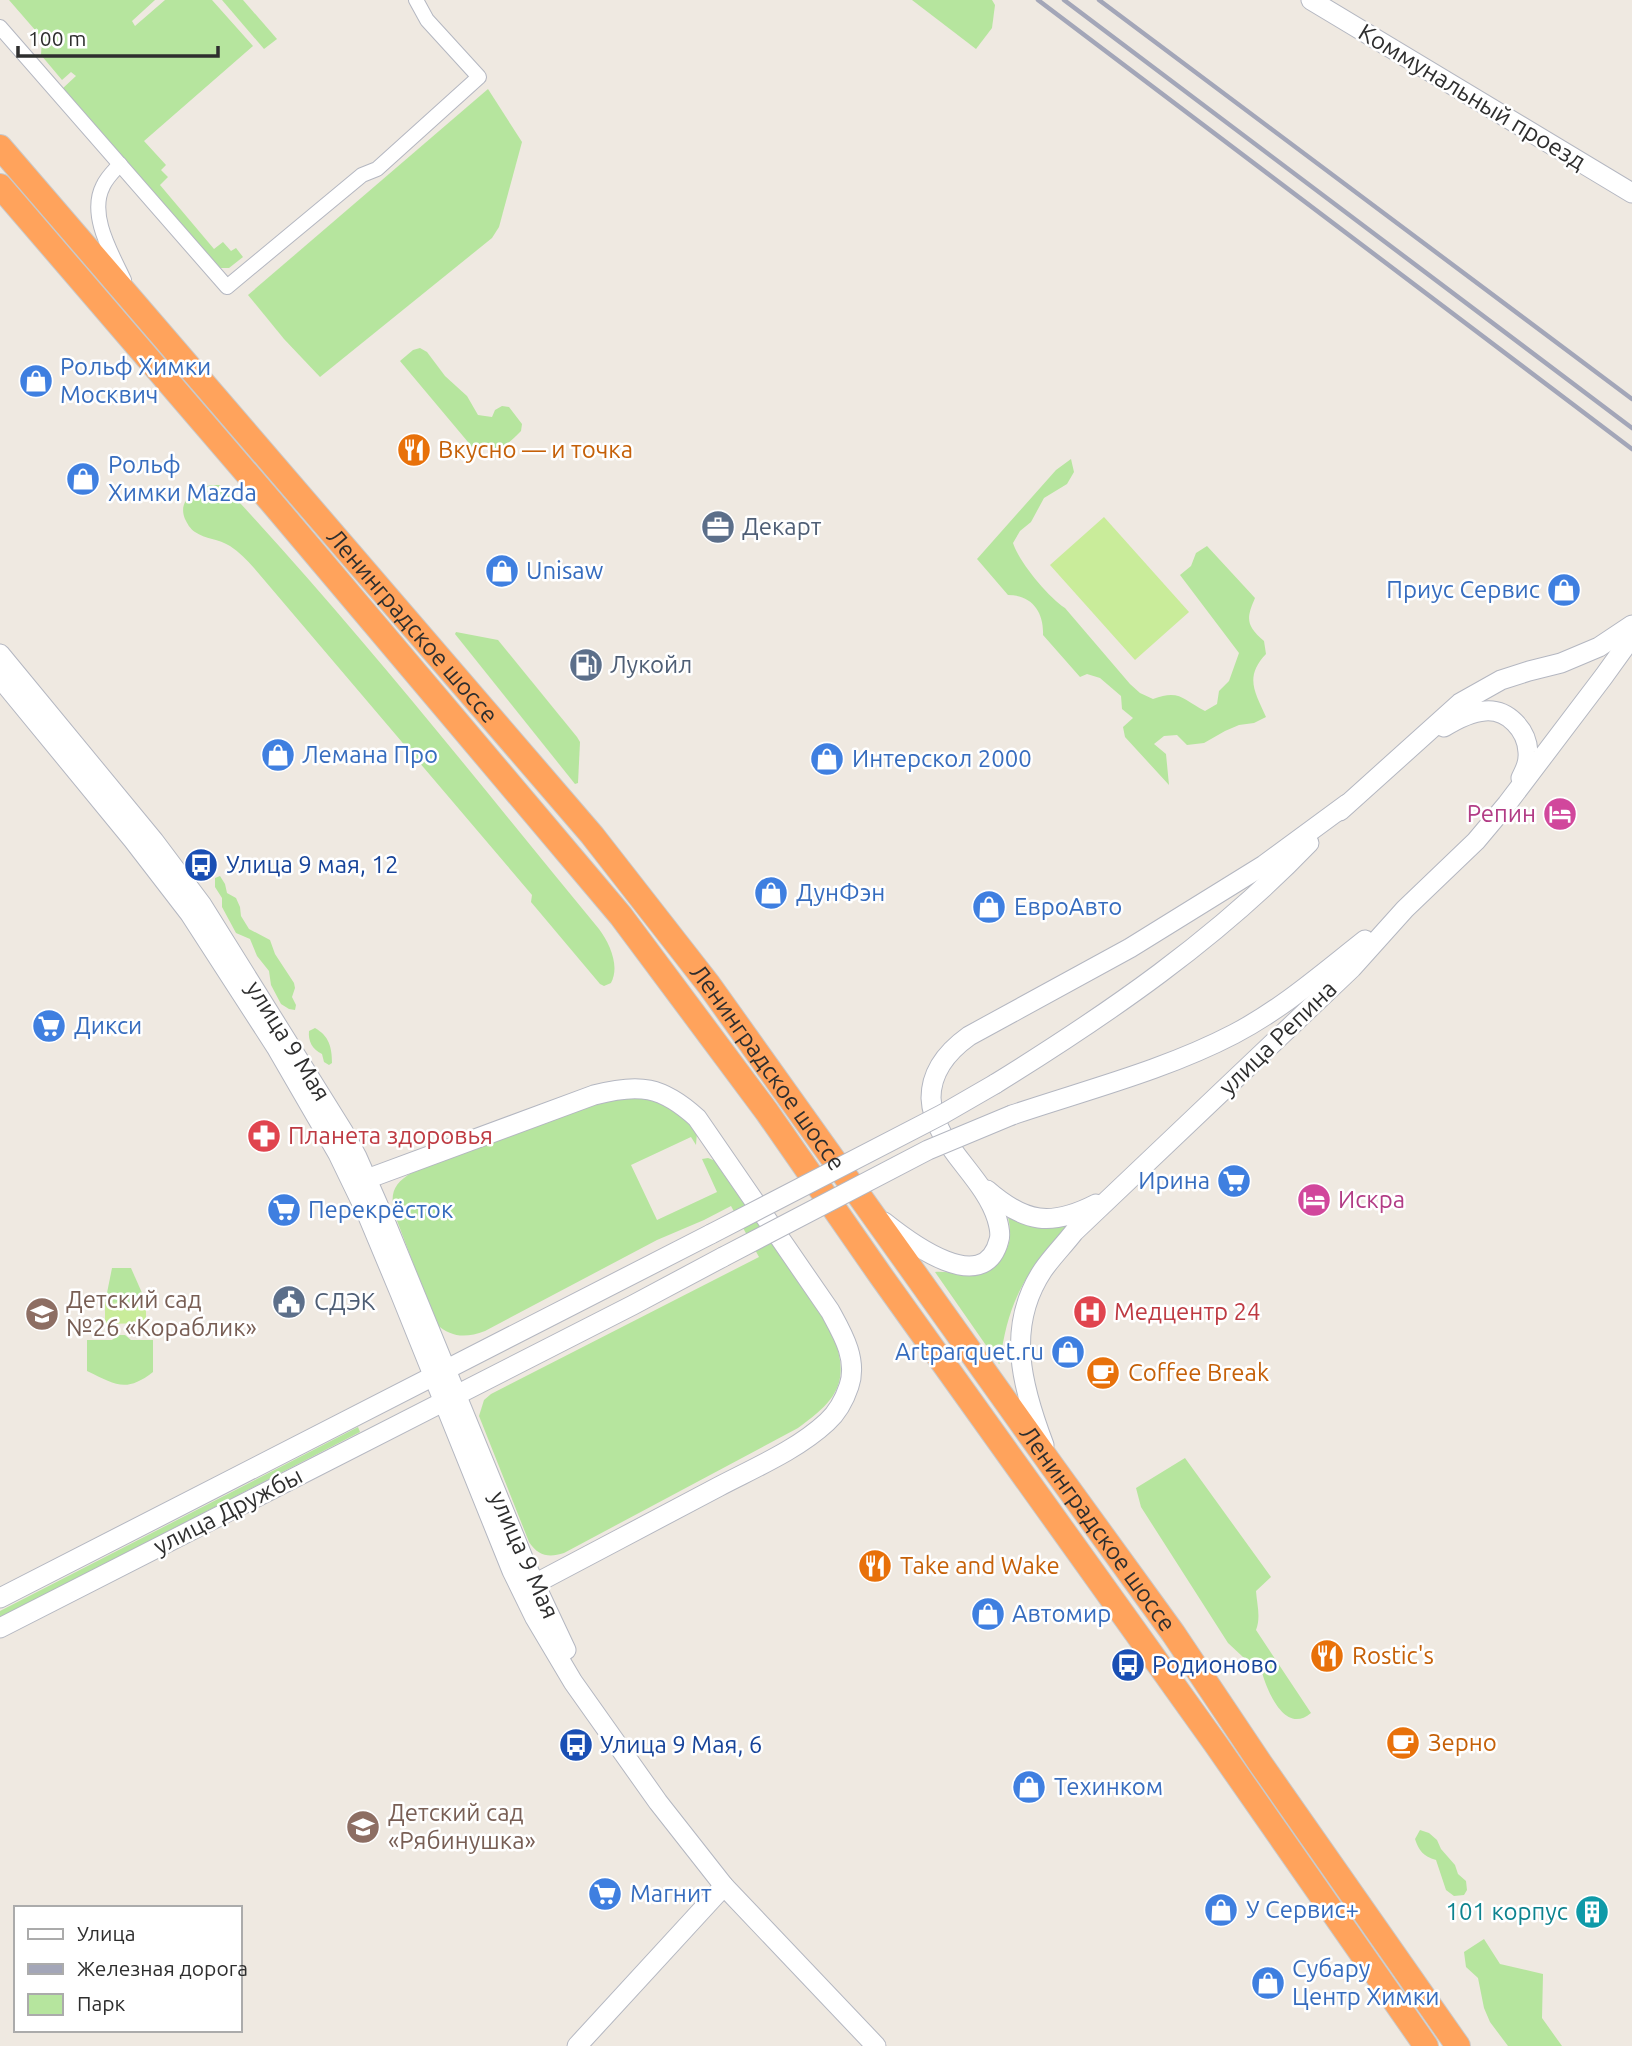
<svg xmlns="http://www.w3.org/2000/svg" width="1632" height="2046" viewBox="0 0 1632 2046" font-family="Ubuntu,sans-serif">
<rect width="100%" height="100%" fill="#efe9e1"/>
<g fill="#b6e59e">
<path d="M9,0h146l-23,21 3,5 30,-26h47l41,46 -109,95 22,24 -5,5 7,7 -8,8 54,64 9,-7 8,9 5,-3 7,9 -14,11h-11l-156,-179 14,-13 -5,-4 -9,8 -21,-25 1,-17z"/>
<path d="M222,0h21l34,39 -13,10z"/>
<path d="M912,0h80l3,5 -3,23 -16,21z"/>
<path d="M488,89l34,53 -23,85 -7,11 -172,139 -36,-38 -36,-44z"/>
<path d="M420,348l7,4 18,24 22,20 11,19 14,2 3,-7 7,-4 7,1 13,17 -1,7c-18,19 -22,18 -48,17l-73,-87 13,-11z"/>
<path d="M1071,459l3,13 -7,12 -23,14 -13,24 -11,9 -7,12c6,19 35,54 52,65l65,76 10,9 13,6c27,-10 30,1 52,12l12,-7 2,-13 10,-10 10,-28 -59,-78 11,-9 5,-13 11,-7 48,52c-9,21 -9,27 9,43l2,13c-22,23 -11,38 0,63l-12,6 -15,2 -14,6 -21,12 -17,2 -10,-10 -13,1 -10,8 12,10 3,31 -44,-48 -2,-10 10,-9 -11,-9 -1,-13 -21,-18 -13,-4 -7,3 -37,-42c1,-23 -11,-40 -35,-40l-31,-36 79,-89z"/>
<path d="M211,485h8l8,4c131,140 250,292 372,440 11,15 21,37 12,54l-7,3 -4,-2 -69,-82 1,-7 -278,-327c-7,-8 -15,-16 -24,-22 -11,-7 -25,-7 -35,-14 -5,-3 -8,-9 -10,-13 -8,-19 11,-30 26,-34z"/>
<path d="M456,632l42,8 79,97 3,5 -2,41 -3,1 -120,-150z"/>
<path d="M220,876l5,8 2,9 9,5 4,9 1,9 8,13 21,11 5,14 19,29 1,5 -3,9 4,8 -1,5 -6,-1 -8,-5 -10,-19 -2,-14 -12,-15 -7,-17 -14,-6 -14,-26v-9l-7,-11v-9z"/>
<path d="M315,1028c14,8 17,19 17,35l-3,2 -5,-3 -2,-8c-10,-5 -14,-13 -13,-23z"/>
<path d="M640,1096l30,10 27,26 -1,13 -5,-8 -60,28 26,55 60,-28 -15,-33 6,-1 8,3 115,168c20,51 9,69 -33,99l-234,125c-15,5 -26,3 -35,-11l-50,-126 5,-16 7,-6 268,-137 -28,-51 -27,14 -47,20 -172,91c-19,7 -33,7 -49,-7l-40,-106c-7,-23 -4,-34 17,-46l196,-73z"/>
<path d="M1007,1213l58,13 1,3c-41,42 -59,75 -66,134l-1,1 -64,-92c11,-1 22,3 33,1 6,0 11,-3 16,-5 26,-12 30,-28 23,-55z"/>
<path d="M112,1268h19l15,34 -41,1z"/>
<path d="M117,1335h8l6,5h22v32c-27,21 -37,13 -66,-1v-31h25z"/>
<path d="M358,1427l2,5 -360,186v-7z"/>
<path d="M1185,1458l86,119 -15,14c1,14 5,26 0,39l55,83c-27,23 -45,-25 -50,-44l-18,-12 -15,-14 -87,-136 -5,-19z"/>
<path d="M1420,1830l9,3 8,7 4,9 14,16 3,9 8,7 1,9 -3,5 -10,1 -8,-6 -10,-30c-13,-4 -17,-9 -21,-21z"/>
<path d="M1484,1939l16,25 43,10 -1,44 20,28h-54l-18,-24 -6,-14 -6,-30 -12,-11 -2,-15z"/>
</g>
<g fill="#c9ec9a">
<path d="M1104,517l85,95 -54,48 -85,-95z"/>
<path d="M146,1302v21l-41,1v-21z"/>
</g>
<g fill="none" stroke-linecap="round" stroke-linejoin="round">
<g stroke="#b4b7c1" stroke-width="16">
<g id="street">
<path d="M0,27l227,260 135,-112 15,-6 102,-92 -52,-57 -11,-20"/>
<path d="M120,164c-6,7 -13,13 -17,22 -15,29 9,68 21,94"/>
</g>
</g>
<g stroke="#b4b7c1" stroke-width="21">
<g id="secondary">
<path d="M1311,0l321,193"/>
<path d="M0,654l154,187 48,64 141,226 14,26 26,59 143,349 40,85"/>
<path d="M0,678l133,162 57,74 86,133 62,107 29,60 33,79 112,278 23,47 38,64 85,120 66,84 152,160"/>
<path d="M1444,727c13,-8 26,-15 41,-16 23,-2 42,19 43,41 1,10 -3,18 -7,26"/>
<path d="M1340,811l120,-108 41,-23 28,-9 32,-8 38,-16 33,-22"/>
<path d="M995,1084c113,-70 222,-145 314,-241"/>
<path d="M1012,1115c74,-25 153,-45 222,-81 48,-25 89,-61 131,-94"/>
<path d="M356,1183l238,-88c45,-12 68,-9 103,23l133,193c12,22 28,48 19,75 -4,12 -12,27 -22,36 -30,28 -73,46 -109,65 -64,34 -129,68 -193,102"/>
<path d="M987,1190c38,33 64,37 109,14"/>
<path d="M884,1222c25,20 100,77 115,18 2,-6 0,-14 -2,-21 -14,-45 -64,-74 -66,-121 0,-27 17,-47 38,-62l161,-88 134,-83 83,-61"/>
<path d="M1044,1445c-22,-58 -39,-118 -1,-175 9,-13 21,-25 31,-38l278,-264 53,-59 71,-68 31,-37 97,-128 28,-39"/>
<path d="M0,1598l711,-364"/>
<path d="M0,1628l633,-323 90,-48"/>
<path d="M577,2046l147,-160"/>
</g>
</g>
<g stroke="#c9c9c9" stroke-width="26">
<g id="highway">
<path id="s1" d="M0,147l592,688 117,150 343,481 121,167 87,130 198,283"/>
<path d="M0,186l274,319 347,411 146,196 114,164 334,467 211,303"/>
</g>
</g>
<use href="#street" stroke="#fff" stroke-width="14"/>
<use href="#secondary" stroke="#fff" stroke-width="19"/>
<use href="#highway" stroke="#ffa35c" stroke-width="24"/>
<g stroke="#a3a6b8" stroke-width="4.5">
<path d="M1038,0l594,449"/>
<path d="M1064,0l568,428"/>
<path d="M1099,0l533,399"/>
</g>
<g stroke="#b4b7c1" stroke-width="21" stroke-linecap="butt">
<g id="secondary-bridge">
<path d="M711,1234l232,-120 52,-30"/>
<path d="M723,1257l205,-107 84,-35"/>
</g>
</g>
<use href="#secondary-bridge" stroke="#fff" stroke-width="19"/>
</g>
<defs>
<g id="shop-disc" transform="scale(1.75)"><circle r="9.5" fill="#3f7fe0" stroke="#fff"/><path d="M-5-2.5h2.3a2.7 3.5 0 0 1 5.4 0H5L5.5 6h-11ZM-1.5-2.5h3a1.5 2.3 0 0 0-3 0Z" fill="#fff"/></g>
<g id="restaurant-disc" transform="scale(1.75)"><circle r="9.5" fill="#e8710a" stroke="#fff"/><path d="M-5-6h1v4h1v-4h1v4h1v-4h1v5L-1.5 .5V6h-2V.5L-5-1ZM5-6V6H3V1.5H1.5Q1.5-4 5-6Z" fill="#fff"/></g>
<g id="office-disc" transform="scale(1.75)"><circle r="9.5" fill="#5c6f8a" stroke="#fff"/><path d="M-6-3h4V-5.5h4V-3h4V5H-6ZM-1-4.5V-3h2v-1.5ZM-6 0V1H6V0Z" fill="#fff"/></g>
<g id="fuel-disc" transform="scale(1.75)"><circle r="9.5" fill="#5c6f8a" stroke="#fff"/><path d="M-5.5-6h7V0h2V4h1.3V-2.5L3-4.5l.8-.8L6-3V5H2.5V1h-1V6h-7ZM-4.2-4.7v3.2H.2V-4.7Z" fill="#fff"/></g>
<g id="hotel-disc" transform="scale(1.75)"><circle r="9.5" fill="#d1479c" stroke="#fff"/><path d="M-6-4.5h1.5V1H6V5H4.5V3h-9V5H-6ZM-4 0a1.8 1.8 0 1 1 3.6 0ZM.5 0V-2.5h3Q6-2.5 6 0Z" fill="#fff"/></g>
<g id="bus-disc" transform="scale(1.75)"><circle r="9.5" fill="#1a4fb4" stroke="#fff"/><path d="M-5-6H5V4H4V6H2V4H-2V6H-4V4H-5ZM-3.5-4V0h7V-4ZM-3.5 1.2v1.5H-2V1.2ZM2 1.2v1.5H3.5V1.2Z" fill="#fff"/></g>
<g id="supermarket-disc" transform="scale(1.75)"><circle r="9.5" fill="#3f7fe0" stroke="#fff"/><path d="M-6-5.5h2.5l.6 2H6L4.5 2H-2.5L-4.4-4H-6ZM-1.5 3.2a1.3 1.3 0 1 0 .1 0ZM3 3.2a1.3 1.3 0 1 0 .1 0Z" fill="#fff"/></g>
<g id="pharmacy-disc" transform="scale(1.75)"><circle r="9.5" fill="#e0444e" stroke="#fff"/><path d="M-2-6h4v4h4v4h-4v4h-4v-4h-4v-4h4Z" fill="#fff"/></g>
<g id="civic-disc" transform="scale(1.75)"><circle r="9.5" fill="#5c6f8a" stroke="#fff"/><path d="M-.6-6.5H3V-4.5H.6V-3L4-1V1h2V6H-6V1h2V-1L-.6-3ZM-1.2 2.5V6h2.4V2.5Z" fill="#fff"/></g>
<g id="hospital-disc" transform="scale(1.75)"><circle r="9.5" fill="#e0444e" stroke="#fff"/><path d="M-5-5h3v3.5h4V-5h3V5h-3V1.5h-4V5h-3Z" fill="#fff"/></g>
<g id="school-disc" transform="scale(1.75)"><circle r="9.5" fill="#8d6e63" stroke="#fff"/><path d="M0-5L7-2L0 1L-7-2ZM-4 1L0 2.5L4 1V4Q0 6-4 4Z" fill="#fff"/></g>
<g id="cafe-disc" transform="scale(1.75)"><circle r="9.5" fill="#e8710a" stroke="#fff"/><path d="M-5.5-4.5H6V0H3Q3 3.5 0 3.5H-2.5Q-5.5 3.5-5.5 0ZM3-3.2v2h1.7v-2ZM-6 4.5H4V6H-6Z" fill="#fff"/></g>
<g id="building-disc" transform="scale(1.75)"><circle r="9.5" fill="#0f9aa8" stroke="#fff"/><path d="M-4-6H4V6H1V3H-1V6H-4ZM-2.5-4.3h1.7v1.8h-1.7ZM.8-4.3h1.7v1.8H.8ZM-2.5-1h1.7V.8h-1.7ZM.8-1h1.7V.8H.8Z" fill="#fff"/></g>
</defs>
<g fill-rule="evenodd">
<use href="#shop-disc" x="36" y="381"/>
<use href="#restaurant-disc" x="414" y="450"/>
<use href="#shop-disc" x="83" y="479"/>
<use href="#office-disc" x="718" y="527"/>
<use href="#shop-disc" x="502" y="571"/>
<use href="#shop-disc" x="1564" y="590"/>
<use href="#fuel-disc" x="586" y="665"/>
<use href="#shop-disc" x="278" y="755"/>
<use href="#shop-disc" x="827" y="759"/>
<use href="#hotel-disc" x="1560" y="814"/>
<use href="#bus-disc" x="201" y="865"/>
<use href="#shop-disc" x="771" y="893"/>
<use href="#shop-disc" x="989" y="907"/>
<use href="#supermarket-disc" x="49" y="1026"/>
<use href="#pharmacy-disc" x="264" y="1136"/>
<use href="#supermarket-disc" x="1234" y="1181"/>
<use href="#hotel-disc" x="1314" y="1200"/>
<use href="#supermarket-disc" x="284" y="1210"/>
<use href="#civic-disc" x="289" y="1302"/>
<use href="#hospital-disc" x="1090" y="1312"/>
<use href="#school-disc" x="42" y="1314"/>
<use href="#shop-disc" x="1068" y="1352"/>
<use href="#cafe-disc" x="1103" y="1373"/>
<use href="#restaurant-disc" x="875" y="1566"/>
<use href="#shop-disc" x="988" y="1614"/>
<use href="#restaurant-disc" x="1327" y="1656"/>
<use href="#bus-disc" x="1128" y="1665"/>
<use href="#cafe-disc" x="1403" y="1743"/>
<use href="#bus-disc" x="576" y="1745"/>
<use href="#shop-disc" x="1029" y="1787"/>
<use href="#school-disc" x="363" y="1827"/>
<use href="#supermarket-disc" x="605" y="1894"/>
<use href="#shop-disc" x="1221" y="1910"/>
<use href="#building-disc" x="1592" y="1912"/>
<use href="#shop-disc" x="1268" y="1983"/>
</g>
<g text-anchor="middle" stroke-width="5" stroke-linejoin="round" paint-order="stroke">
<g font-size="24" fill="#2e2e2e" stroke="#fff">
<text transform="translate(1472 97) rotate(31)" y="8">Коммунальный проезд</text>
<text dy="8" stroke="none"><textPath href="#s1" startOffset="632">Ленинградское шоссе</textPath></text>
<text transform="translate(1278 1038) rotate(-44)" y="8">улица Репина</text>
<text transform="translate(288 1041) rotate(58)" y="8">улица 9 Мая</text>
<text dy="8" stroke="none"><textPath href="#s1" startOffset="1199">Ленинградское шоссе</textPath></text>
<text transform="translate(228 1511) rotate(-27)" y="8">улица Дружбы</text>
<text dy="8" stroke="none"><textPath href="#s1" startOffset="1766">Ленинградское шоссе</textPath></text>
<text transform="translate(524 1555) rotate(66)" y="8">улица 9 Мая</text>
</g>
<g font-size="24" fill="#366cbe" stroke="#fff" text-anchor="start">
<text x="60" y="375">Рольф Химки<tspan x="60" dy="28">Москвич</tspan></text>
<text x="108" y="473">Рольф<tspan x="108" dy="28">Химки Mazda</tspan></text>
<text x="526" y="579">Unisaw</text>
<text x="1540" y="598" text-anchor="end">Приус Сервис</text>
<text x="302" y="763">Лемана Про</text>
<text x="852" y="767">Интерскол 2000</text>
<text x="796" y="901">ДунФэн</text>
<text x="1014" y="915">ЕвроАвто</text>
<text x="74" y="1034">Дикси</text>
<text x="1210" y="1189" text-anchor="end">Ирина</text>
<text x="308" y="1218">Перекрёсток</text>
<text x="1044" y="1360" text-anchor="end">Artparquet.ru</text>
<text x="1012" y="1622">Автомир</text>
<text x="1054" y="1795">Техинком</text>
<text x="630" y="1902">Магнит</text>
<text x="1246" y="1918">У Сервис+</text>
<text x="1292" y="1977">Субару<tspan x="1292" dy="28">Центр Химки</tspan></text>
</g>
<g font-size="24" fill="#c56008" stroke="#fff" text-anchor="start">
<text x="438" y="458">Вкусно — и точка</text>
<text x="1128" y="1381">Coffee Break</text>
<text x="900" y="1574">Take and Wake</text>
<text x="1352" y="1664">Rostic's</text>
<text x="1428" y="1751">Зерно</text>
</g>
<g font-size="24" fill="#4e5e75" stroke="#fff" text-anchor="start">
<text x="742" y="535">Декарт</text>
<text x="610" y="673">Лукойл</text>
<text x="314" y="1310">СДЭК</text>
</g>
<g font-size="24" fill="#b23c85" stroke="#fff" text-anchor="end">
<text x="1536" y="822">Репин</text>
<text x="1338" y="1208" text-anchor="start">Искра</text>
</g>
<g font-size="24" fill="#164399" stroke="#fff" text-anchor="start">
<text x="226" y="873">Улица 9 мая, 12</text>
<text x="1152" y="1673">Родионово</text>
<text x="600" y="1753">Улица 9 Мая, 6</text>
</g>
<g font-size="24" fill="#be3a42" stroke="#fff" text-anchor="start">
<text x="288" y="1144">Планета здоровья</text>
<text x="1114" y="1320">Медцентр 24</text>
</g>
<g font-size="24" fill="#785e54" stroke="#fff" text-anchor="start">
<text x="66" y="1308">Детский сад<tspan x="66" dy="28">№26 «Кораблик»</tspan></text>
<text x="388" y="1821">Детский сад<tspan x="388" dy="28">«Рябинушка»</tspan></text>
</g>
<g font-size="24" fill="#0d838f" stroke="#fff" text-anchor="end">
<text x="1568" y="1920">101 корпус</text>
</g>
</g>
<rect x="14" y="1906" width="228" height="126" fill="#ffffff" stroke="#ababab" stroke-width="2"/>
<rect x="28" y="1929" width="35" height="10" fill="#ffffff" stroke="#ababab" stroke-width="2"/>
<text x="77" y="1941" font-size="21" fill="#2e2e2e">Улица</text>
<rect x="28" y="1964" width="35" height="10" fill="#a3a6b8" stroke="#ababab" stroke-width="2"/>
<text x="77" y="1976" font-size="21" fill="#2e2e2e">Железная дорога</text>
<rect x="28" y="1994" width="35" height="21" fill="#b6e59e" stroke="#ababab" stroke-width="2"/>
<text x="77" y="2011" font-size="21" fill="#2e2e2e">Парк</text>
<path d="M18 46v10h200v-10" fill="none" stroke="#2e2e2e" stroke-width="3.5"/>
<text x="28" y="46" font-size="21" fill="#2e2e2e" stroke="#ffffff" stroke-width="5" paint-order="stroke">100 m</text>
</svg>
